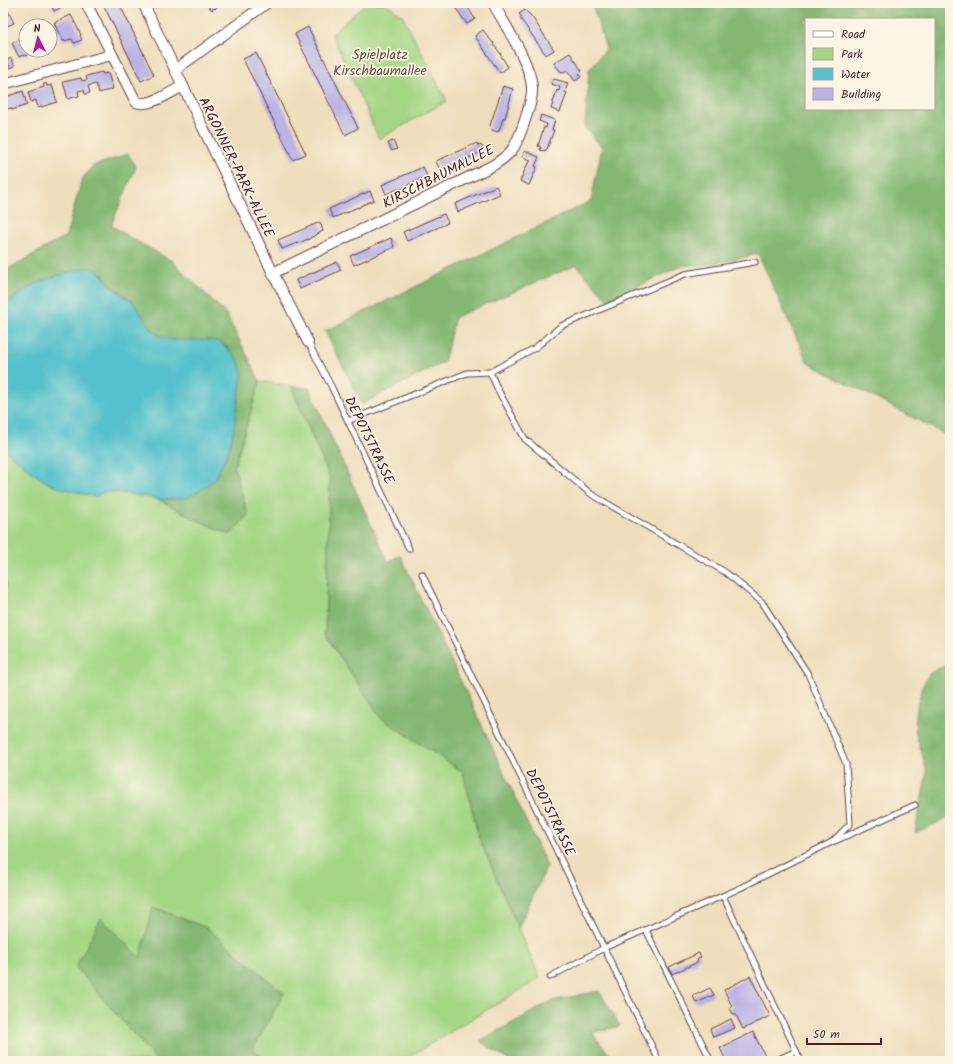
<svg xmlns="http://www.w3.org/2000/svg" width="953" height="1064" viewBox="0 0 953 1064" font-family="Kalam,sans-serif">
<rect width="100%" height="100%" fill="#fcf5e5"/>
<filter id="ink" filterUnits="userSpaceOnUse"><feTurbulence type="fractalNoise" baseFrequency=".025" numOctaves="2"/><feDisplacementMap in="SourceGraphic" scale="8" xChannelSelector="R" yChannelSelector="G"/><feConvolveMatrix kernelMatrix="1 2 1 2 8 2 1 2 1" color-interpolation-filters="sRGB"/></filter>
<filter id="wash" filterUnits="userSpaceOnUse"><feTurbulence type="fractalNoise" baseFrequency=".012" numOctaves="4" result="noise"/><feDisplacementMap in="SourceGraphic" scale="16" xChannelSelector="R" yChannelSelector="G"/><feGaussianBlur stdDeviation="0.9" result="paint"/><feColorMatrix in="noise" values="0 0 0 0 0 0 0 0 0 0 0 0 0 0 0 0 0 1.4 0 .05"/><feComposite in="paint" operator="in"/></filter>
<g filter="url(#wash)">
<rect width="100%" height="100%" fill="#eedebc"/>
<g fill="#a4d685" stroke="#777a58">
<path d="M366,3h19l17,12 45,86 -68,38 -47,-105z"/>
<path d="M260,381l31,5 39,92 -5,156 56,84 82,53 16,67 61,140 -138,83h-135l-127,-103 -64,9 81,94h-154v-471l3,-1 -3,-29v-112l29,24 19,13 52,7h15l40,7 33,18 57,-2 -14,-48z"/>
</g>
<g fill="#83b772" stroke="#666b4e" fill-rule="evenodd">
<path d="M592,3h358v434l-142,-74 -50,-109 -45,10 -32,2 -73,34 -32,-35 -121,52 -11,45 -82,42 -37,-73 266,-130 11,-54 -17,-19 4,-58 17,-21zM806,19h128v90h-128z"/>
<path d="M128,154l8,13 -25,58 20,13 41,23 54,53 34,67 -26,86 14,48 -18,20 -39,-18 -33,-18h17l58,-146c-4,-4 -9,-10 -14,-11 -19,-4 -41,3 -58,-6 -16,-7 -22,-27 -34,-39 -10,-9 -18,-9 -24,-23l-89,25 -11,8v-35l63,-36 16,-57 11,-13z"/>
<path d="M291,386l18,2 79,174 12,-7 79,164 68,147 -29,62 -39,-90 -16,-66 -82,-54 -56,-84 5,-156z"/>
<path d="M950,663v154l-35,16 12,-61 -12,-43 2,-22 5,-20 8,-14z"/>
<path d="M153,907l54,21 77,65 -31,56 14,12h-110l-81,-94 25,-49 39,40z"/>
<path d="M599,991l21,35 -28,7 23,28h-106l-29,-20 72,-40z"/>
</g>
<path fill="#54c1cc" stroke="#4f707c" d="M86,268h6l7,3 13,16 21,15 19,28 9,7 13,3h34l12,2 13,11 6,9 3,12 -8,54 -5,22 -14,29 -14,11 -12,7 -14,2h-17l-40,-7h-15l-7,5 -45,-12 -19,-13 -29,-24v-141c7,-5 14,-12 22,-17 18,-11 41,-18 61,-22z"/>
<g id="blocks">
<g fill="#bbb3e6">
<path d="M3,3h1l10,20 -11,5z"/>
<path d="M50,3h15l1,2 -12,6z"/>
<path d="M105,3h14l35,72 -13,6 -38,-77z"/>
<path d="M205,3h15l-5,6 -1,-1 -2,2z"/>
<path d="M452,3h15l1,2 -1,1 8,13 -8,5z"/>
<path d="M525,10l7,7 22,33 -8,5 -26,-37 2,-1 -3,-3z"/>
<path d="M71,15l10,20h-1l2,5 -8,3 -2,-4 -9,2 -9,-18z"/>
<path d="M50,26l6,12h-2l2,5 -6,3z"/>
<path d="M308,27l50,101 -13,7 -50,-101z"/>
<path d="M483,30l9,12h1l1,1 -1,1 8,10h-1l8,13 -8,6 -25,-37z"/>
<path d="M26,31v19l5,1 -4,2v2l-2,1 -2,-1 -4,2 -7,-14 13,-6 -2,-4z"/>
<path d="M256,53l50,101 -13,6 -50,-101z"/>
<path d="M570,53l12,18 -3,3 2,3 -6,4 -8,-11 -3,2 -4,-1 -6,-8z"/>
<path d="M11,58l4,8 -5,2 -3,-8z"/>
<path d="M102,72l1,2 5,-1 5,16 -14,4 -3,-9 -8,2 2,7 -5,1 -1,-4 -6,1 1,5 -11,3 -5,-17 18,-4 1,3 5,-1 -1,-4z"/>
<path d="M554,79l14,4 -3,9 2,1 -7,19 -9,-3 6,-19 2,1 1,-4 -9,-3z"/>
<path d="M46,83l1,3 5,-1 5,17 -19,6 -2,-8 -5,2 -3,-10 16,-5 -1,-2z"/>
<path d="M503,86l10,3 -8,29 -1,-1 -6,15 -9,-3z"/>
<path d="M23,91l4,14 -15,5 -1,-2 -8,2v-11l5,-2v-1z"/>
<path d="M541,115l14,5 -3,10h2l-7,19h-1l-1,2 -5,-1 1,-3 -3,-1 6,-19 2,1 1,-4 -8,-3z"/>
<path d="M393,141l4,8 -5,2 -4,-8z"/>
<path d="M477,143l1,3 3,-1 3,5 -3,2 -14,7 1,1 -12,4 1,1 -2,1 -1,-2 -14,6 -4,-9z"/>
<path d="M525,151l14,6 -4,9 2,1 -8,18 -9,-4 8,-18 1,1 2,-4 -9,-3z"/>
<path d="M423,167l4,9 -14,6 1,2 -2,1 -1,-2 -10,6 -1,-1 -14,6 -4,-9z"/>
<path d="M496,186l4,8 -42,18 -3,-8z"/>
<path d="M370,191l4,9 -14,6v1l-2,1v-1l-9,4v1l-2,1v-1l-14,6 -4,-9z"/>
<path d="M444,214l4,9 -41,18 -4,-9z"/>
<path d="M320,222l3,9 -13,7 -2,2v-1l-11,5v-1l-15,6 -4,-9z"/>
<path d="M391,238l3,9 -40,18 -4,-9z"/>
<path d="M337,262l4,8 -41,19 -4,-9z"/>
<path d="M699,953l2,4 -4,2 1,3 -26,12 -3,-7z"/>
<path d="M750,976l20,40 -27,13 -8,-16 -2,1 -3,-6 2,-2 -8,-16z"/>
<path d="M710,988l4,7 -18,8 -3,-7z"/>
<path d="M731,1019l4,9 -22,9 -3,-8z"/>
<path d="M753,1032l13,26 -6,3h-34l-6,-13z"/>
</g>
</g>
</g>
<g filter="url(#ink)">
<use href="#blocks" fill-opacity="0" stroke="#633c41" stroke-width="1"/>
<g fill="none" stroke-linecap="round" stroke-linejoin="round">
<g stroke="#633c41" stroke-width="7">
<g id="service">
<path d="M308,342l24,46 77,161"/>
<path d="M490,372l45,-24 26,-22 124,-52 70,-12"/>
<path d="M348,421l119,-48 23,-1 8,18 27,49 66,55 134,78 37,30 46,72 38,90 4,60 -18,18 -96,48 -132,58 -54,29"/>
<path d="M422,574l237,487"/>
<path d="M835,841l80,-36"/>
<path d="M723,896l78,165"/>
<path d="M646,930l65,131"/>
<path d="M775,1061l21,-10"/>
</g>
</g>
<g stroke="#633c41" stroke-width="12">
<g id="minor">
<path d="M86,3l50,99c12,6 35,-10 47,-16"/>
<path d="M143,3l130,270 35,69"/>
<path d="M175,70l92,-67"/>
<path d="M3,84l108,-29"/>
<path d="M273,273l219,-107c21,-13 23,-18 31,-40 4,-13 10,-26 9,-39 -2,-25 -27,-62 -39,-84"/>
</g>
</g>
<use href="#service" stroke="#fff" stroke-width="5"/>
<use href="#minor" stroke="#fff" stroke-width="10"/>
</g>
</g>
<g text-anchor="middle" stroke-width="3.5" stroke-linejoin="round" paint-order="stroke">
<g font-size="14" fill="#655646" stroke="#fcf5e5">
<text x="380" y="59">Spielplatz<tspan x="380" dy="16">Kirschbaumallee</tspan></text>
</g>
<g font-size="14" fill="#4a1f2b" stroke="#fcf5e5">
<text transform="translate(237 167) rotate(64)" y="5">ARGONNER-PARK-ALLEE</text>
<text transform="translate(438 176) rotate(-27)" y="5">KIRSCHBAUMALLEE</text>
<text transform="translate(370 440) rotate(64)" y="5">DEPOTSTRASSE</text>
<text transform="translate(551 812) rotate(64)" y="5">DEPOTSTRASSE</text>
</g>
</g>
<rect width="953" height="1064" fill="none" stroke="#fcf5e5" stroke-width="16"/>
<rect x="805" y="18" width="130" height="92" fill="#fcf5e5" stroke="#b59f9b"/>
<rect x="813" y="31" width="20" height="6" fill="#ffffff" stroke="#b59f9b"/>
<text x="841" y="38" font-size="12" fill="#4a1f2b">Road</text>
<rect x="813" y="48" width="20" height="12" fill="#a4d685" stroke="#b59f9b"/>
<text x="841" y="58" font-size="12" fill="#4a1f2b">Park</text>
<rect x="813" y="68" width="20" height="12" fill="#54c1cc" stroke="#b59f9b"/>
<text x="841" y="78" font-size="12" fill="#4a1f2b">Water</text>
<rect x="813" y="88" width="20" height="12" fill="#bbb3e6" stroke="#b59f9b"/>
<text x="841" y="98" font-size="12" fill="#4a1f2b">Building</text>
<g transform="translate(38 38) rotate(354)"><circle r="19" fill="#fcf5e5" stroke="#b59f9b"/>
<path d="M0-3L7 15L0 10L-7 15Z" fill="#b5179e"/>
<text y="-6" font-size="11" font-weight="bold" text-anchor="middle" fill="#4a1f2b">N</text>
</g>
<path d="M807 1038v6h74v-6" fill="none" stroke="#4a1f2b" stroke-width="2"/>
<text x="813" y="1038" font-size="12" fill="#4a1f2b" stroke="#fcf5e5" stroke-width="3" paint-order="stroke">50 m</text>
</svg>
